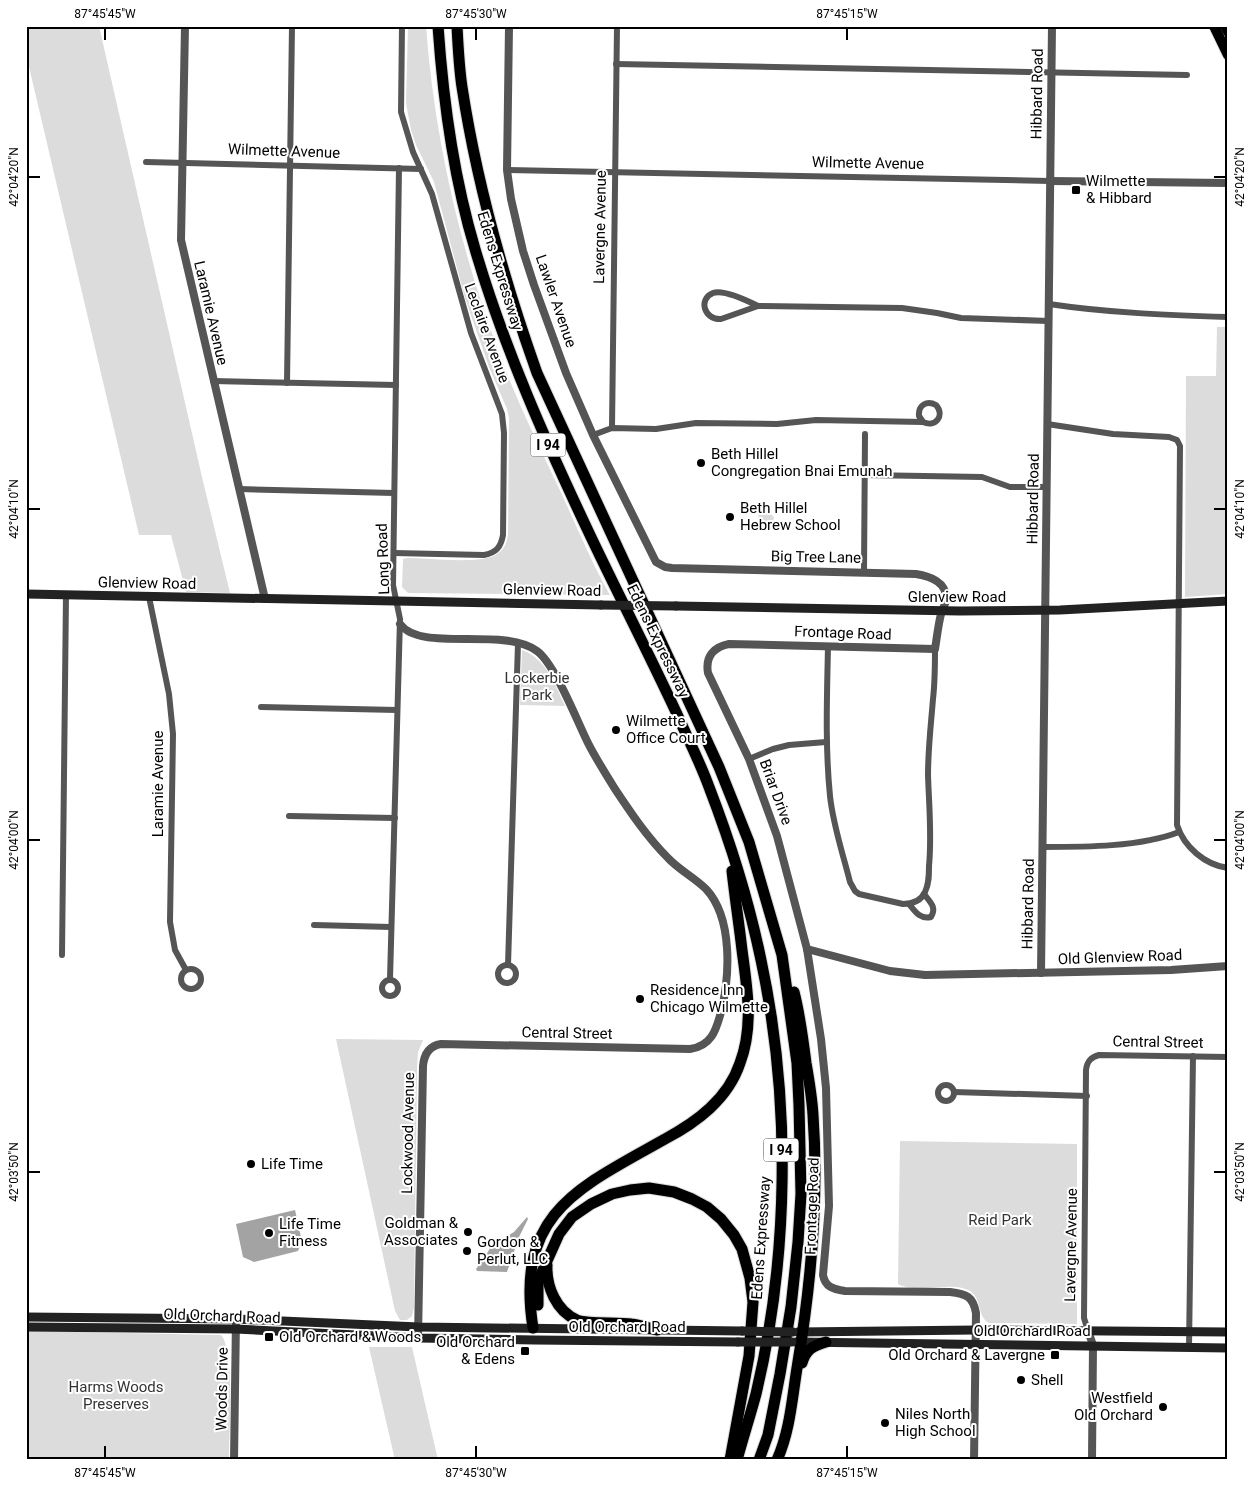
<svg xmlns="http://www.w3.org/2000/svg" width="1254" height="1486" viewBox="0 0 1254 1486" font-family="Roboto,sans-serif">
<rect width="100%" height="100%" fill="#fff"/>
<g fill="#dcdcdc">
<path d="M26,26h73l103,451 28,116 -44,-1 -15,-57h-32l-113,-481z"/>
<path d="M408,26h18c8,109 33,219 71,321 17,48 39,93 61,139 17,36 32,74 52,109l-202,-2 -6,-6 1,-28 4,-1c20,0 76,7 90,-4 8,-5 10,-12 11,-20l1,-116 -2,-9 -18,-42 -24,-69 -31,-116 -18,-37 -5,-15 -5,-27z"/>
<path d="M1217,327h11v267l-43,3 1,-221h30z"/>
<path d="M765,509l9,8 -1,5h-6l-5,2 -3,-4 -1,-7 1,-2z"/>
<path d="M522,650c24,9 33,34 43,56l-45,-1z"/>
<path d="M336,1039l87,1 -5,12 -1,17 -3,239 -2,8 -5,4h-7l-5,-9z"/>
<path d="M900,1141l177,3v180l-88,-1c-12,-6 -7,-25 -19,-32 -18,-11 -52,4 -72,-7z"/>
<path d="M26,1331l195,4c14,15 8,101 8,125h-203z"/>
<path d="M369,1347h43l26,113h-43z"/>
</g>
<g fill="#a3a3a3">
<path d="M295,1210l7,32 -4,9 -44,11 -11,-5 -7,-33z"/>
<path d="M527,1217l1,2 -9,18 -12,35 -30,-1 -1,-2 7,-9 9,-15 22,-13z"/>
</g>
<g fill="none" stroke-linecap="round" stroke-linejoin="round">
<g stroke="#dbdbdb" stroke-width="12">
<g id="primary">
<path d="M1214,26l14,29"/>
<path d="M1225,26l3,6"/>
</g>
</g>
<g stroke="#dbdbdb" stroke-width="13">
<g id="motorway">
<path d="M438,26c5,73 16,153 37,223 29,99 71,193 115,286 28,59 58,117 86,177 11,25 24,50 33,75 22,57 40,115 52,173 30,140 28,296 -5,434 -6,22 -13,44 -19,66"/>
<path d="M457,26c1,20 2,41 5,61 15,98 42,193 75,286l182,394 30,75 33,113 15,108 2,42 2,89 -3,48 -7,65 -11,67 -12,61 -9,25"/>
<path d="M547,1265c-1,21 9,46 30,55 10,4 41,2 54,4 9,1 18,4 26,6"/>
<path d="M538,1305v-24l21,-47 13,-17 19,-13 21,-10 18,-4 19,-2 25,4 18,7 15,8 14,12 13,16 8,14 8,29 3,24 -4,54 -19,104"/>
<path d="M533,1328c-18,-115 45,-140 132,-189 32,-17 63,-40 75,-76 14,-37 7,-75 2,-113 -3,-26 -7,-52 -10,-79"/>
<path d="M802,1363c4,-13 10,-17 24,-21"/>
<path d="M777,1460c13,-29 15,-61 20,-92 14,-83 22,-169 16,-253 -1,-17 -4,-35 -7,-52 -3,-24 -6,-48 -12,-71"/>
</g>
</g>
<g stroke="#555" stroke-width="6">
<path d="M616,64l571,11"/>
<path d="M146,162l275,7"/>
<path d="M507,170l543,11"/>
<path d="M1049,304c60,9 119,11 179,13"/>
<path d="M758,306l-37,13c-17,1 -23,-20 -8,-26 11,-4 35,8 45,13l144,2 35,5 24,5 88,3"/>
<path d="M213,381l183,4"/>
<path d="M287,383l5,-357"/>
<path d="M1047,424l66,10 56,3 8,3 3,6 -3,379c7,22 28,40 51,43"/>
<path d="M612,428l5,-402"/>
<path d="M593,435l19,-7 44,1 40,-6 81,1 39,-4 107,2c13,6 22,-7 13,-17 -9,-5 -18,0 -17,11l4,6"/>
<path d="M865,475l117,2 28,10h37"/>
<path d="M239,489l155,4"/>
<path d="M394,553l90,2c12,-2 17,-8 19,-20l1,-102 -2,-19 -31,-81 -39,-139 -19,-42 -12,-40 1,-86"/>
<path d="M864,572l1,-138"/>
<path d="M149,597l20,97 4,40 -3,188 5,28 11,20"/>
<path d="M828,646c-1,50 -3,100 2,150 3,29 13,58 20,86l5,9 4,3 44,10c9,0 18,-3 22,-12 4,-8 4,-17 4,-26 3,-31 0,-60 -1,-91 0,-26 3,-51 5,-76 2,-17 2,-33 2,-50"/>
<path d="M261,707l136,3"/>
<path d="M749,759l24,-10 16,-4 37,-3"/>
<path d="M289,816l106,2"/>
<path d="M1042,847c42,0 99,0 137,-15"/>
<path d="M909,904c6,7 11,16 22,13 6,-10 -1,-15 -7,-23"/>
<path d="M314,925l77,2"/>
<path d="M62,955l4,-360"/>
<path d="M508,965l10,-322"/>
<circle cx="507" cy="974" r="9"/>
<circle cx="191" cy="979" r="10"/>
<path d="M390,979l10,-360 -7,-34 6,-417"/>
<circle cx="390" cy="988" r="8"/>
<circle cx="946" cy="1093" r="8"/>
<path d="M954,1092l133,4"/>
<path d="M1088,1331l-4,-13 2,-248c1,-9 5,-13 13,-15l129,2"/>
<path d="M1189,1348l4,-292"/>
</g>
<g stroke="#555" stroke-width="8">
<path d="M185,26l-4,214 84,359"/>
<path d="M509,26l-2,144 4,29 12,52 11,34 32,88 27,62 63,127 9,5 7,1 244,6c13,2 31,8 30,25 0,5 -4,10 -5,15 -3,12 -4,23 -6,35l-206,-5c-15,3 -24,12 -21,29l41,86 28,77 30,113 14,90 5,49 3,118 -6,69c2,12 10,14 22,16l105,1c16,2 23,4 26,21l-2,147"/>
<path d="M1050,181l178,2"/>
<path d="M400,624c21,29 103,2 137,27 18,13 40,70 51,92 8,16 18,31 27,46 16,24 32,48 53,69 11,12 26,19 38,31 27,29 24,87 15,123 -5,19 -10,34 -31,37l-249,-5c-12,2 -17,11 -18,22l-5,272"/>
<path d="M807,949l83,22 35,4 246,-5 57,-4"/>
<path d="M1041,973l11,-947"/>
<path d="M1088,1331l5,14 -1,115"/>
<path d="M234,1460l2,-141"/>
</g>
<g stroke="#222" stroke-width="9">
<path d="M26,594l575,11"/>
<path d="M676,606l284,5 100,-1 168,-9"/>
<path d="M26,1317l210,2 183,8 323,4"/>
<path d="M26,1327l210,2 182,9 116,2 204,2"/>
<path d="M798,1332l178,-2 252,2"/>
<path d="M796,1342l432,6"/>
</g>
<use href="#primary" stroke="#000" stroke-width="10"/>
<use href="#motorway" stroke="#000" stroke-width="11"/>
<g stroke="#222" stroke-width="9">
<path d="M601,605l75,1"/>
<path d="M742,1331l51,1"/>
<path d="M738,1342h54"/>
</g>
</g>
<path fill="none" stroke="#000" stroke-width="2" d="M105,28v12M476,28v12M847,28v12M28,177h12M1214,177h12M28,509h12M1214,509h12M28,840h12M1214,840h12M28,1172h12M1214,1172h12M105,1446v12M476,1446v12M847,1446v12"/>
<g fill="#000" stroke="#fff" stroke-width="2">
<rect x="1071" y="185" width="10" height="10" rx="2.5"/>
<circle cx="701" cy="463" r="5"/>
<circle cx="730" cy="517" r="5"/>
<circle cx="616" cy="730" r="5"/>
<circle cx="640" cy="999" r="5"/>
<circle cx="251" cy="1164" r="5"/>
<circle cx="468" cy="1232" r="5"/>
<circle cx="269" cy="1233" r="5"/>
<circle cx="467" cy="1251" r="5"/>
<rect x="264" y="1332" width="10" height="10" rx="2.5"/>
<rect x="520" y="1346" width="10" height="10" rx="2.5"/>
<rect x="1050" y="1350" width="10" height="10" rx="2.5"/>
<circle cx="1021" cy="1380" r="5"/>
<circle cx="1163" cy="1407" r="5"/>
<circle cx="885" cy="1423" r="5"/>
</g>
<g text-anchor="middle" stroke-width="4" stroke-linejoin="round" paint-order="stroke">
<g fill="#fff" stroke="#4c4c4c" stroke-width="1">
<rect x="530.5" y="433.5" width="35" height="23" rx="4"/>
<rect x="763.5" y="1138.5" width="35" height="23" rx="4"/>
</g>
<g font-size="14" font-weight="bold" fill="#000">
<text x="548" y="450">I 94</text>
<text x="781" y="1155">I 94</text>
</g>
<g font-size="15" fill="#000" stroke="#fff">
<text transform="translate(1037 94) rotate(-89)" y="5">Hibbard Road</text>
<text transform="translate(284 151) rotate(2)" y="5">Wilmette Avenue</text>
<text transform="translate(868 163) rotate(1)" y="5">Wilmette Avenue</text>
<text transform="translate(600 227) rotate(-89)" y="5">Lavergne Avenue</text>
<text transform="translate(500 271) rotate(73)" y="5">Edens Expressway</text>
<text transform="translate(556 301) rotate(71)" y="5">Lawler Avenue</text>
<text transform="translate(211 313) rotate(77)" y="5">Laramie Avenue</text>
<text transform="translate(487 333) rotate(70)" y="5">Leclaire Avenue</text>
<text transform="translate(1033 499) rotate(-89)" y="5">Hibbard Road</text>
<text transform="translate(816 557) rotate(1)" y="5">Big Tree Lane</text>
<text transform="translate(383 559) rotate(-92)" y="5">Long Road</text>
<text transform="translate(147 583) rotate(1)" y="5">Glenview Road</text>
<text transform="translate(552 590) rotate(1)" y="5">Glenview Road</text>
<text x="957" y="602">Glenview Road</text>
<text transform="translate(843 633) rotate(2)" y="5">Frontage Road</text>
<text transform="translate(658 641) rotate(64)" y="5">Edens Expressway</text>
<text transform="translate(158 784) rotate(-90)" y="5">Laramie Avenue</text>
<text transform="translate(776 792) rotate(70)" y="5">Briar Drive</text>
<text transform="translate(1028 904) rotate(-89)" y="5">Hibbard Road</text>
<text transform="translate(1120 957) rotate(-2)" y="5">Old Glenview Road</text>
<text transform="translate(567 1033) rotate(1)" y="5">Central Street</text>
<text transform="translate(1158 1042) rotate(1)" y="5">Central Street</text>
<text transform="translate(408 1133) rotate(-89)" y="5">Lockwood Avenue</text>
<text transform="translate(812 1206) rotate(-88)" y="5">Frontage Road</text>
<text transform="translate(761 1238) rotate(-86)" y="5">Edens Expressway</text>
<text transform="translate(1071 1245) rotate(-89)" y="5">Lavergne Avenue</text>
<text transform="translate(222 1316) rotate(2)" y="5">Old Orchard Road</text>
<text x="627" y="1332">Old Orchard Road</text>
<text x="1032" y="1336">Old Orchard Road</text>
<text transform="translate(222 1389) rotate(-89)" y="5">Woods Drive</text>
</g>
<g font-size="15" fill="#000" stroke="#fff" text-anchor="start">
<text x="1086" y="186">Wilmette<tspan x="1086" dy="17">&amp; Hibbard</tspan></text>
<text x="711" y="459">Beth Hillel<tspan x="711" dy="17">Congregation Bnai Emunah</tspan></text>
<text x="740" y="513">Beth Hillel<tspan x="740" dy="17">Hebrew School</tspan></text>
<text x="626" y="726">Wilmette<tspan x="626" dy="17">Office Court</tspan></text>
<text x="650" y="995">Residence Inn<tspan x="650" dy="17">Chicago Wilmette</tspan></text>
<text x="261" y="1169">Life Time</text>
<text x="458" y="1228" text-anchor="end">Goldman &amp;<tspan x="458" dy="17">Associates</tspan></text>
<text x="279" y="1229">Life Time<tspan x="279" dy="17">Fitness</tspan></text>
<text x="477" y="1247">Gordon &amp;<tspan x="477" dy="17">Perlut, LLC</tspan></text>
<text x="279" y="1342">Old Orchard &amp; Woods</text>
<text x="515" y="1347" text-anchor="end">Old Orchard<tspan x="515" dy="17">&amp; Edens</tspan></text>
<text x="1045" y="1360" text-anchor="end">Old Orchard &amp; Lavergne</text>
<text x="1031" y="1385">Shell</text>
<text x="1153" y="1403" text-anchor="end">Westfield<tspan x="1153" dy="17">Old Orchard</tspan></text>
<text x="895" y="1419">Niles North<tspan x="895" dy="17">High School</tspan></text>
</g>
<g font-size="15" fill="#333" stroke="#fff">
<text x="537" y="683">Lockerbie<tspan x="537" dy="17">Park</tspan></text>
<text x="1000" y="1225">Reid Park</text>
<text x="116" y="1392">Harms Woods<tspan x="116" dy="17">Preserves</tspan></text>
</g>
</g>
<rect width="1254" height="1486" fill="none" stroke="#ffffff" stroke-width="55"/>
<rect x="28" y="28" width="1198" height="1430" fill="none" stroke="#000" stroke-width="2"/>
<g font-size="12" text-anchor="middle" fill="#000">
<text x="105" y="18">87°45'45"W</text>
<text x="476" y="18">87°45'30"W</text>
<text x="847" y="18">87°45'15"W</text>
<text transform="translate(14 177) rotate(-90)" y="4">42°04'20"N</text>
<text transform="translate(1240 177) rotate(-90)" y="4">42°04'20"N</text>
<text transform="translate(14 509) rotate(-90)" y="4">42°04'10"N</text>
<text transform="translate(1240 509) rotate(-90)" y="4">42°04'10"N</text>
<text transform="translate(14 840) rotate(-90)" y="4">42°04'00"N</text>
<text transform="translate(1240 840) rotate(-90)" y="4">42°04'00"N</text>
<text transform="translate(14 1172) rotate(-90)" y="4">42°03'50"N</text>
<text transform="translate(1240 1172) rotate(-90)" y="4">42°03'50"N</text>
<text x="105" y="1477">87°45'45"W</text>
<text x="476" y="1477">87°45'30"W</text>
<text x="847" y="1477">87°45'15"W</text>
</g>
</svg>
